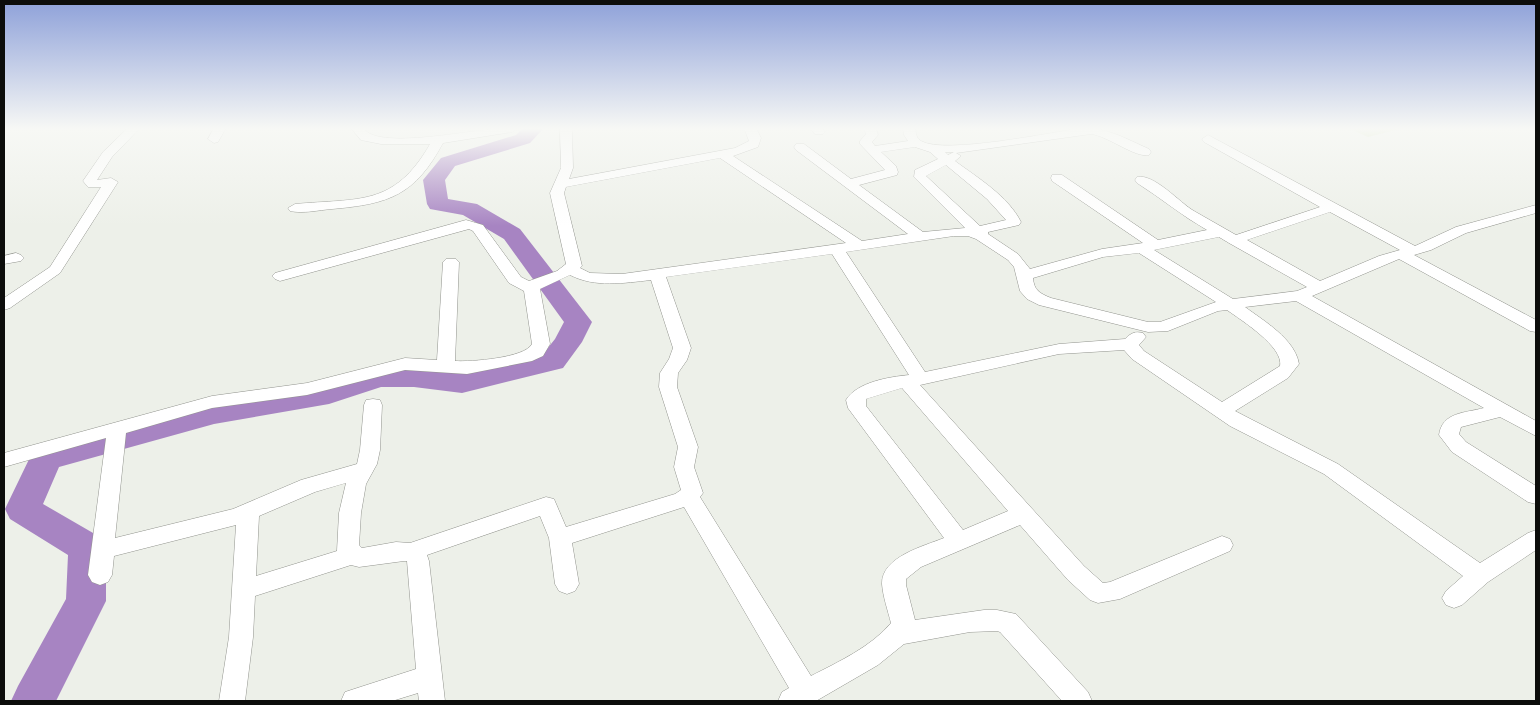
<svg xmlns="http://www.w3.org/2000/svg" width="1540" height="705" viewBox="0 0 1540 705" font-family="'PT Sans',sans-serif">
<rect width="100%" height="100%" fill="#edf0e9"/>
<path fill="#c8e0a2" d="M1348,128h55l-35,9z"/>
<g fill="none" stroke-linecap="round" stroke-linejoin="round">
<path fill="#a784c2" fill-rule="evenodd" d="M523,128h21l-14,15 -75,23 -10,14 3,19 29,5 43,25 72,93 -10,20 -19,26 -101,25 -48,-6h-33l-52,17 -115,20 -155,43 -16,37 57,33 6,11v53l-50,100h-45l7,-15 48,-87 2,-44 -58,-36 -5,-10 29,-60 180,-47 112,-18 53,-17h35l48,6 81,-19 12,-15 9,-17 -60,-83 -41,-24 -33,-6 -3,-5 -4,-24 18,-22 75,-23z"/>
<g stroke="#92948e" stroke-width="1">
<g id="street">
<path d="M128,128h12l-28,29 -15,23 14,-2 7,4 -58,91 -50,35 -6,2v-12l46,-31 51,-80h-13l-5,-6 20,-29z"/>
<path d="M214,128h12l-8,14 -4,1 -6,-4z"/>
<path d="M351,128h12c17,25 124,-3 155,0l-6,4 -69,11c-28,52 -53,61 -111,66 -13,1 -29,5 -42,2l-2,-3 7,-4c64,-6 99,3 135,-60h-49l-20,-4z"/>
<path d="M560,128h12l1,40 -4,11 166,-31 14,-7 -5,-13h12l5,10 -3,9 -25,9 129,85 46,-7 -112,-84 -2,-3 2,-3h8l47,35 34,-9 -25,-26v-3l6,-7 -2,-6h12l2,7 -6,7 3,4 33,-5 -4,-6 -1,-7h12c1,5 1,10 6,13 24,14 131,-9 162,-13 26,0 43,11 66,21l2,3 -2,3c-14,3 -41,-19 -58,-21l-135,19 5,3 -6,5c23,17 53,35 66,61l-2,3 -31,7v2l30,20 12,15 72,-20 41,-6 -91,-62 -1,-3 1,-3h10l96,65 49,-10c-25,-14 -46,-32 -70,-47l-2,-3 2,-3c17,-4 43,26 57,34 14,8 28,16 42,24l84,-28 -116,-65 -2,-3 6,-4 207,111 41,-19 80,-22v8l-70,20 -35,17 -17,5 122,65v12l-6,-1 -131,-72 -87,37 224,125v15l-36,-19 -39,10 -2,7 7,8 70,44v18l-8,-2 -76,-50 -13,-17c3,-23 26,-22 45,-27l-188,-107 -51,6c19,14 50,32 54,57l-11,14 -53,33 103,53 142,99 48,-30 8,-3v20l-48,32 -26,23 -8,3 -8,-3 -4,-7 4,-7 17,-15 -139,-102 -94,-48 -98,-67 -8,-9 -65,4 -139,31 164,181 19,17 7,-1 112,-46 8,3 3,6 -3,6 -110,48 -22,4 -8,-3 -22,-20 -48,-55 -99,42 -15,12v6l9,35 69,-10h13l19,4 72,78 4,9h-30l-62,-69 -3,-1 -27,1 -66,12 -26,21 -62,36h-38l4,-9 7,-4 -105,-181 -112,36 7,41 -4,7 -8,3 -8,-3 -4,-7 -6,-46 -9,-22 -113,39 2,6 16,140h-26l-1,-8 -26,8h-51l4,-9 71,-23 -9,-108h-3l-45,6 -8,-2 -96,31 -2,41 -8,64h-26l10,-64 7,-112 -122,31 -2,19 -4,7 -8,3 -8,-3 -4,-7 18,-137 -102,29v-14l208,-57 95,-13 98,-25 32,2 6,-98 3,-3h10l3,3 -4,99c16,1 70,-3 77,-17l-8,-53 -15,-8 -36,-52 -4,-2 -189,52 -5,-2 -3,-3 3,-3 191,-53 17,5 38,52 8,4 28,-10 9,-7 -16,-71 11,-25zM915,147l15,5 8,7 -23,11 -1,7 51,51 -42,4 -64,-47 38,-10 1,-3 -2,-6 -15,-14zM945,152h9l-6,3zM720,158l126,85 -224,31 -32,-1 -10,-5 2,-2 -18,-73 2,-6zM946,165l41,34 19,21 -26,6 -54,-50zM1330,212l70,38 -21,6 -59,25 -73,-41zM954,236h14l8,3 32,21 6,7 6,24 7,8 12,6 109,27 20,-1 50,-20 9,-1c14,10 57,37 53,56l-58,36 -78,-51 -5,-6 7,-8 -3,-4c-8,-2 -12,0 -18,6l-66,5 -134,28 -79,-120zM1219,237l10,6 78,44 -10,4 -64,8 -79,-49zM1139,253l77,49 -56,20h-12l-97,-24c-12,-5 -17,-8 -18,-20l70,-21zM832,254l77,121c-20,2 -52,7 -63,25l2,8 96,130c-20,8 -63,19 -62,46 1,13 6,27 9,39 -20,24 -53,39 -80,53l-111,-179 3,-4 -9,-26 4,-20 -21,-60 1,-14 9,-13 4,-12 -25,-71zM570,275c25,13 54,8 81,5l22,68 -4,11 -9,14 -1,14 19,60 -4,20 7,23 -6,4 -109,33 -12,-28 -8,-2 -136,46 -14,-1 -34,6 -3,-3 2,-32 5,-29 11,-20 3,-14 2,-45 -2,-5 -7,-1 -7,1 -2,5 -4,45 -3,14 -56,16 -68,29 -118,29 11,-105 86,-25 95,-13 98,-25 62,4 65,-13 11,-5 7,-12 -10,-55zM902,388l106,123 -45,19 -97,-124v-7zM346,483l-7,30 -2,38 -81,25 3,-60 56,-24z"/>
<path d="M810,128h12l3,4 -2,2h-8z"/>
<path d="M16,253l5,2 3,3 -3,3 -17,3v-8z"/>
</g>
</g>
<use href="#street" fill="#fff" fill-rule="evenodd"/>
</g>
<linearGradient id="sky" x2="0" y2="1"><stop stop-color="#8ea1d9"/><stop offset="0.57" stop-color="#f7f8f5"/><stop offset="1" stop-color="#f7f8f5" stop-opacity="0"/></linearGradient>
<rect width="1540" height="226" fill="url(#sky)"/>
<rect width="1540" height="705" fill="none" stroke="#0c0d0b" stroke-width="10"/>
</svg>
